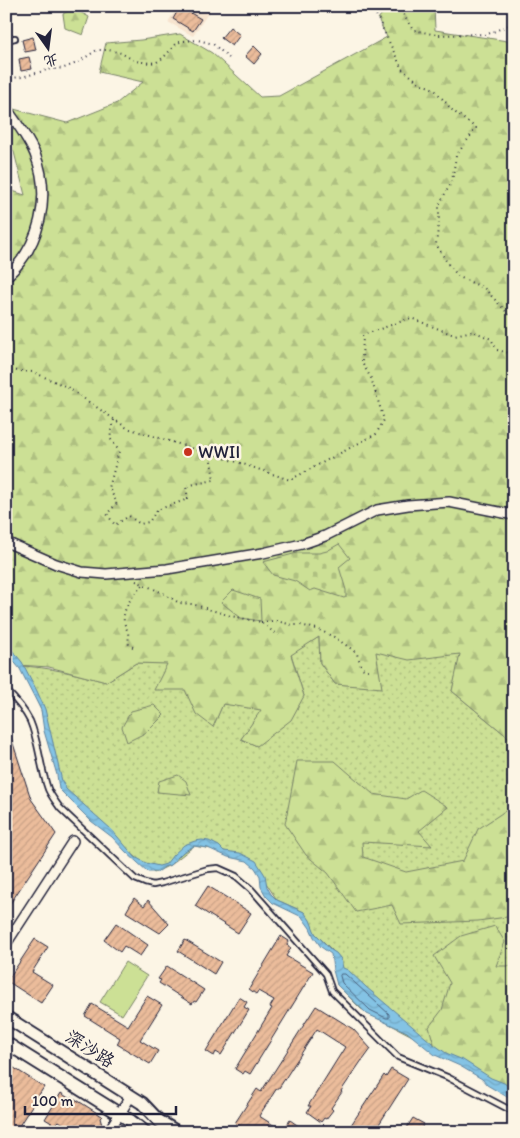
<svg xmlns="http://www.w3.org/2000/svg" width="520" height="1138" viewBox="0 0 520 1138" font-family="Itim,'LXGW WenKai TC',sans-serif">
<defs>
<pattern id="grass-dots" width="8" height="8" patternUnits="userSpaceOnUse" patternTransform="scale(1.25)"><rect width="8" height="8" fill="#cce095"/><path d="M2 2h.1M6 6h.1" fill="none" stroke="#afc081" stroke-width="1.8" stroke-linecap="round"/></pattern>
<pattern id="forest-firs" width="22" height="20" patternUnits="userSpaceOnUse" patternTransform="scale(1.25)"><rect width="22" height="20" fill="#cce095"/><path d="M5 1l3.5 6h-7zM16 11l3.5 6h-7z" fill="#afc081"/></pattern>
<pattern id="cemetery-stones" width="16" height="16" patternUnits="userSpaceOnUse" patternTransform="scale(1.25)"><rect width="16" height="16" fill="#cce095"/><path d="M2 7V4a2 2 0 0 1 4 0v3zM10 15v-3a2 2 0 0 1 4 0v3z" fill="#afc081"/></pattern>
<pattern id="water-waves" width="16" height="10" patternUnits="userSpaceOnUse" patternTransform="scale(1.25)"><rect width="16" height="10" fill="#84c3e4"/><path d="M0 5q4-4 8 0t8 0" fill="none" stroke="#72a7c4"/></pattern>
<pattern id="building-hatch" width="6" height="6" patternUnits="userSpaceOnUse" patternTransform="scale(1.25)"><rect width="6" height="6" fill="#ebbc9b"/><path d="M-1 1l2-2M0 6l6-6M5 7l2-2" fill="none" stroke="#c9a186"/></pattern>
</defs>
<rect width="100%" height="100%" fill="#fcf5e5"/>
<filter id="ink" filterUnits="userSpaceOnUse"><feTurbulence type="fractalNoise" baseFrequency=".02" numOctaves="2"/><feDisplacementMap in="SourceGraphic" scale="10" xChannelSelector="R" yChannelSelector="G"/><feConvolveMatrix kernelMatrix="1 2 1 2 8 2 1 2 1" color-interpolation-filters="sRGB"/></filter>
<g filter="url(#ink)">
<path fill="#f7e4cf" d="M178,6h35l-20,30 -25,-14z"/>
<path fill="url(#grass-dots)" stroke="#778168" d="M319,637l1,26 15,21 46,3 -6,-36 86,3 -9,37 62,51v350l-79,-44 -74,-39 -24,-24 4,-26 -26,-26 -11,-21 -27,-12 -27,-42 -26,-7 -30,-5 -24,19 -16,8 -93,-82 -2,-20 -18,-61 -21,-44c29,1 57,8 86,16l30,-19h36l15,25 27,36 9,-20 41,4 -23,31 16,7 47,-50 -13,-42z"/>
<g fill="url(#forest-firs)" stroke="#778168">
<path d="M388,6h46l1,24 79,12v700l-62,-51 8,-37 -51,6 -33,-8 6,36 -47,-4 -15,-21 -1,-26 -28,18 13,41 -13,24 -34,26 -16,-7 20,-29 -38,-6 -10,23 -17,-13 -11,-24h-31l13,-26 -31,-1 -30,19 -57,-15 -32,-2 -11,-11v-465l19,6 -11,-43 -8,-13v-32l61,16 50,-20 26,-21 -44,-10 7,-29 35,-3 39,-6 32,19 48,44 19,-1 108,-59 -9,-18z"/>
<path d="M73,8l16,9 -6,18 -18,-7 -2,-14z"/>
<path d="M154,705l10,10 -17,17 -20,10 -5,-15 9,-16z"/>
<path d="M297,761h38l38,33 33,5 15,-9 27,17 -29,24 13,15 -70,-4 1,15 43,15 57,-11 15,-32 27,-18 9,2v103l-36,5 -77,3 -9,-19 -36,7 -28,-39 -22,-18 -21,-31z"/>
<path d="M178,775l8,6 5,14 -34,-3 2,-11z"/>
<path d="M495,926l10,16 -9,24h18v119l-12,4 -67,-41 -6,-21 13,-17 8,-27 -16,-27 27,-20z"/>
</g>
<g fill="url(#cemetery-stones)" stroke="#778168">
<path d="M339,544l11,14 -11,9 7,23v7l-2,1 -29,-9 -5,2 -15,-10 -22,-6 -10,-13 34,-9h22l8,-2z"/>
<path d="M233,590l27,9 1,22 -20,-3 -20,-16z"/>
</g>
<path fill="#cce095" stroke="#778168" d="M125,962l22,14 -25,39 -22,-13z"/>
<path fill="url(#water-waves)" stroke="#5d83a0" d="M6,643l16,19 15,29 8,18 17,72 4,8 45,40 24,28 11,6 13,3 7,-2 7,-9 11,-10 11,-4 7,-1 7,1 10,5 5,5 16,2 16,8 9,14 2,12 4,7 6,6 27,12 6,8 5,13 16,17 5,3 5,6 2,9 5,2 18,17 66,56 14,10 17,7 28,18 13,5 10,7v11l-27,-16 -5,-6 -22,-13 -25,-11 -28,-23 -40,-18 -30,-29 -4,-15 -2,-16 -10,-7 -7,-10 -4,-9 -8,-11 -29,-14 -7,-7 -5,-9 -1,-11 -5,-8 -8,-7 -19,-4 -20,-9 -14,-2 -11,6 -13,13 -6,2 -6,5h-10l-22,-20 -14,-15 -21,-16 -32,-32 -2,-14 -13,-44 -3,-21 -21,-41 -14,-17z"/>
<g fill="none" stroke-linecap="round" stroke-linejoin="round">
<path stroke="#49627f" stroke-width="1" d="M341,974h4l44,40v4h-3l-16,-8 -28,-27 -2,-7z"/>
</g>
<g fill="url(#building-hatch)" stroke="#22223b">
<path d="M180,7l21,12 -8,12 -20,-12 4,-7 2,-2z"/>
<path d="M230,27l10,8 -8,11 -11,-8z"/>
<path d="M33,37l3,13 -11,2 -3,-12z"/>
<path d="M254,46l8,8 -8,10 -9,-8z"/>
<path d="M29,57l3,12 -11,2 -2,-12z"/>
<path d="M6,728h2l23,71 25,35 -50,76z"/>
<path d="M208,886l43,27 -13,20 -43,-27z"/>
<path d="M134,898l10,8 4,-6 21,24 -9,9 -34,-21z"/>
<path d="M116,923l32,22 -8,11 -16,-10 -4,6 -16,-12z"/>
<path d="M281,936l8,5 -2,4 4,3 -5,8 27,16 -63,102 -5,-3 -2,3 -8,-5 37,-61 -2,-1 4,-7 -16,-9 -2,3 -7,-5z"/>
<path d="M35,939l13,8 -16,25 21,13 -12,18 -34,-22z"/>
<path d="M185,940l36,22 -7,12 -36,-23z"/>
<path d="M167,966l37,24 -8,12 -2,-1 -2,3 -33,-21 2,-3 -3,-1z"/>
<path d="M147,996l15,9 -22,35 18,11 -8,13 -33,-20 3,-6 -35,-22 7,-12 36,22z"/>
<path d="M239,997l8,5 -3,5 5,3 -28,45 -5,-3 -2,4 -8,-5z"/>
<path d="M316,1006l37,23 18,20 -8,11h-1l-21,31 1,1 -11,16 2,2 -7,9 -2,-1 -3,4 -14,-10 4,-6h-3l37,-59 -28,-18 -38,59h-2l-18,28 24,15 7,-11 17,12h-58l-14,-9 22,-34 4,3z"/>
<path d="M11,1066l33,21 -29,45h-9v-58z"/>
<path d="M391,1069l17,10 -34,53h-20l-5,-4 35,-53 2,2z"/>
<path d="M61,1093l9,6 2,-2 30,19 -2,2 3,11 -1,3h-33l2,-3 -12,-8 -4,4 -10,-6z"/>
<path d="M413,1118l11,6 -5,8h-15z"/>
</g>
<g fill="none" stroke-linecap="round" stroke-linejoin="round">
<g stroke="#22223b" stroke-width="8">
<g id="lane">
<path d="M176,8v-2"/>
<path d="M6,40l9,-2"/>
<path d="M6,690c9,9 18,19 24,31 9,21 10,46 18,68 3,7 8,13 12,19l75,71 10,4 8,2 9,-2 46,-14 10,-1 18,8 15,13 75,85 6,17 66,66 49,20 67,35"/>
</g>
</g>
<g stroke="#22223b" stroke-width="12">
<g id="street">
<path d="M6,108c11,15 22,30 29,46 17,43 5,93 -29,123"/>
<path d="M6,542l50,22 26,8 24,2 61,-5 96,-16 39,-9 23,-8 52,-26 31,-5 41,-3 65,13"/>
<path d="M6,944l67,-103"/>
<path d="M108,1132l23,-36"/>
</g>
</g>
<g stroke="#22223b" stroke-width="15">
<g id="secondary">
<path d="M6,1017l136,86 17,18 18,11"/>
<path d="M6,1043l125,78 14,11"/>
</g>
</g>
<g stroke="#22223b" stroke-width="2" stroke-dasharray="1 4" stroke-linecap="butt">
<path d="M372,6l30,63 18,14 14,6 19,22 23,17 -20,28 -4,25 -13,24v17l-3,22 12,20 11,13 25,11 30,32"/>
<path d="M398,6l15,24 24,5 51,-1 26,-11"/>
<path d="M6,76l5,2 11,-1 25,-7 17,-2 13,-5 20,-13h12l12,3 14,8 15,2 7,-1 7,-5 13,-14 6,-2 15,-1 15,4 16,14"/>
<path d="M6,370l27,2 34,15 60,41 110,34 53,18 86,-46 8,-14 -13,-42 -9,-15 1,-28 48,-17 43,17 19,-4 18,8 6,11 17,4"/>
<path d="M114,420l-4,18 9,13 -10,37 8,15 -10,11 8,11 14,-9 11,8 9,-2 8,-12 31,-11 -2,-13 28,-6 -4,-26"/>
<path d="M136,581l29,13 14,9 13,1 39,12 30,6 11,9 7,4"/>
<path d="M261,622l15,-1 17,4h7l17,4 17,8 19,13 4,4 5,14 4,2h5"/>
<path d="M133,647l-4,-2c-1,-4 0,-7 -1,-12 -1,-4 -3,-7 -4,-11 -2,-15 10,-28 20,-38"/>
</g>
<use href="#lane" stroke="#fcf5e5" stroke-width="4.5"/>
<use href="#street" stroke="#fcf5e5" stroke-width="9"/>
<use href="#secondary" stroke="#fcf5e5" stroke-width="11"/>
</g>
</g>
<circle fill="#c8321e" stroke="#fcf5e5" stroke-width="2" cx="188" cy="452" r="5"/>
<g text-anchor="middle" stroke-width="5" stroke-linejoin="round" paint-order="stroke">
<g font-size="18" fill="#22223b" stroke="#fcf5e5" text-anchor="start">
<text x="198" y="458">WWII</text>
</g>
<g font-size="18" fill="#22223b" stroke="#fcf5e5">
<text transform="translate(90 1049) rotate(32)" y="6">深沙路</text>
</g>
</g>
<rect width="520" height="1138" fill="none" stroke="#fcf5e5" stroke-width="25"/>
<rect x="12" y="12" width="495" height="1113" fill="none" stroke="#22223b" stroke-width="2" filter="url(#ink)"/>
<g transform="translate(48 48) rotate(166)" stroke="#fcf5e5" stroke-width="4" paint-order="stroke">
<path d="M0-4L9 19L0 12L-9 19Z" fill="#22223b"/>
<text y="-8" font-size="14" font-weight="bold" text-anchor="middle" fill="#22223b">北</text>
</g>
<path d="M25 1106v8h151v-8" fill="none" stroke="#22223b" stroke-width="2.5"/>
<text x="32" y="1106" font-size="15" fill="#22223b" stroke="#fcf5e5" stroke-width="4" paint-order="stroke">100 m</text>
</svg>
